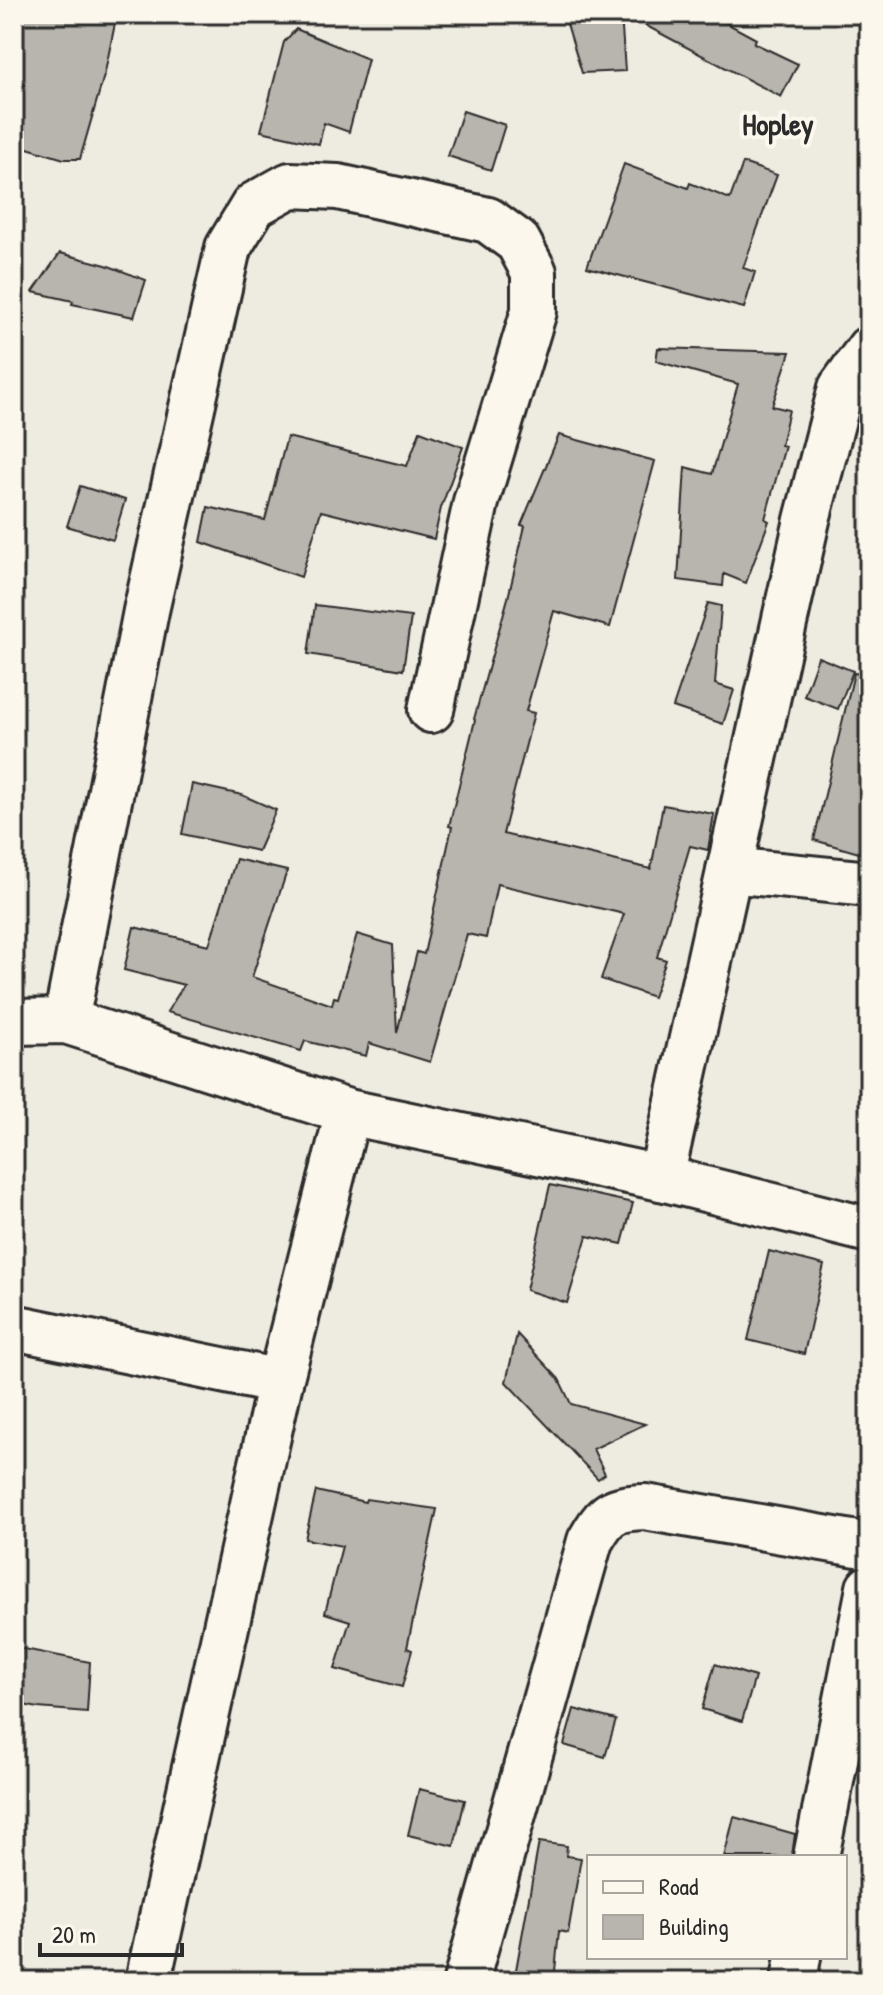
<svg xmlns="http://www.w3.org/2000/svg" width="883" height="1995" viewBox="0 0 883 1995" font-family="'Patrick Hand',sans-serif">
<rect width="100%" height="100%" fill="#eeebe0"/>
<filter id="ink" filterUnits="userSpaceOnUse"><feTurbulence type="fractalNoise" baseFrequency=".0125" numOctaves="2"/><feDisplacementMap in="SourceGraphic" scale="16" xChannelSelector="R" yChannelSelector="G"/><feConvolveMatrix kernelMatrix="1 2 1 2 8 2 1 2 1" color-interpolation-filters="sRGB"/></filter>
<g filter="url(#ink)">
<g fill="#b8b5ae" stroke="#2b2b2b" stroke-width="2">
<path d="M14,14h103l-12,58 -25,87h-16l-50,-15z"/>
<path d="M564,14h57l4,57 -43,2z"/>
<path d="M624,14h86l46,25 -2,4 44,21 -17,33z"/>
<path d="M296,29l72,30 -19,73 -25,-9 -5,21 -58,-13 23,-89z"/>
<path d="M463,111l42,14 -14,45 -43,-14z"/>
<path d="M743,163l34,12 -34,93 12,4 -11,36 -157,-41 37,-103 64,24 2,-5 40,16z"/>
<path d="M60,253l46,12 40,15 -12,37 -62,-13 1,-3 -40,-9z"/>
<path d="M658,348l132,4 -18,54 17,4 -8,35 4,1 -20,73 4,2 -23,62 -22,-9 -1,12 -45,-6 7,-113 27,7 26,-90 -82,-23z"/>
<path d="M420,431l43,16 -22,61 -7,31 -113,-28 -20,66 -100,-35 7,-35 57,13 22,-83 120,29z"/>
<path d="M559,435l96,26 -45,166 -56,-16 -28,100 8,2 -31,121 148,35 12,-64 51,9 -6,36 -18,-4 -33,111 9,3 -13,37 -52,-18 23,-65 -127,-30 -11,54 -19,-4 -37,128 -61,-19 -3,13 -61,-15 -4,10 -134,-39 17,-27 -60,-15 10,-43 75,18 27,-86 51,12 -35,106 80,28 2,-8 4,1 19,-64 36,11 4,88 20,-81 7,2 28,-127 -3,-1 26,-106 -1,-1 34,-121 17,-72 -4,-1z"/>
<path d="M80,486l45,14 -12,40 -46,-14z"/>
<path d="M708,603l13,3 -6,78 19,6 -11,34 -50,-17z"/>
<path d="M315,605l96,12 -8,53 -95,-16z"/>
<path d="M818,657l35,14 -15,38 -34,-13z"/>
<path d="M854,673l15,2v181l-55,-16z"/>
<path d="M192,784l50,11 34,15 -18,41 -76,-17z"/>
<path d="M550,1185l83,18 -11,41 -35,-8 -20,67 -41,-13z"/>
<path d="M769,1251l55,14 -20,89 -56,-14z"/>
<path d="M517,1334l42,45 12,25 74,20 -52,25 12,25 -7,5 -92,-97z"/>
<path d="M316,1491l49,11 1,-3 71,10 -30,139 5,2 -10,37 -67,-18 15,-48 -25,-8 17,-67 -37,-7z"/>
<path d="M14,1647l76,15 -3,50 -49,-4 -24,-5z"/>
<path d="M715,1664l40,13 -13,44 -40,-12z"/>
<path d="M574,1709l42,11 -11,37 -41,-12z"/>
<path d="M419,1789l46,11 -11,46 -46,-11z"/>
<path d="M734,1817l61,17 -3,23h-68z"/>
<path d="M539,1842l28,4 -1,10 15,2 -13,75 -9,-2 -5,50h-40z"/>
</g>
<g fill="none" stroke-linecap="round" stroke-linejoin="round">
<g stroke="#2b2b2b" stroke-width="50">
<g id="minor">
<path d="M729,870l140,14"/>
<path d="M66,1021l80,-410 82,-363 26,-43 36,-20 48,2 150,33 30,22 16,30v39l-58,191 -45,208"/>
<path d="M14,1022l52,-1 282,91 313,66 208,52"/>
<path d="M661,1178l146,-658 34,-132 28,-39"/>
<path d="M14,1330l9,-1 257,53"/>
<path d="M816,1857l53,-269"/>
<path d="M148,1981l132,-599 68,-270"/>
<path d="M466,1981l124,-440c16,-28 22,-33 55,-34l224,39"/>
<path d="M794,1981l4,-24"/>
</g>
</g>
<use href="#minor" stroke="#fbf7ec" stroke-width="44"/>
</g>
</g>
<g text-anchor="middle" stroke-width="8" stroke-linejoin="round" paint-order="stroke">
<g font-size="30" font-weight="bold" fill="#2b2b2b" stroke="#fbf7ec">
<text x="778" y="135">Hopley</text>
</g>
</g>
<rect width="883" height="1995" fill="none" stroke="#fbf7ec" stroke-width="48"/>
<rect x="24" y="24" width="835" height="1947" fill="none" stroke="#2b2b2b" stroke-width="3" filter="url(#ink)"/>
<rect x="587" y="1855" width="260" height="104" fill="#fbf7ec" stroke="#a8a59f" stroke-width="2"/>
<rect x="603" y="1881" width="40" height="12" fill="#fbf7ec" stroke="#a8a59f" stroke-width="2"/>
<text x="659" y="1895" font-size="24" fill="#2b2b2b">Road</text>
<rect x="603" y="1915" width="40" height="24" fill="#b8b5ae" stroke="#a8a59f" stroke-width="2"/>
<text x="659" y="1935" font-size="24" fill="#2b2b2b">Building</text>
<path d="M40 1943v12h142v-12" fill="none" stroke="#2b2b2b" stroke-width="4"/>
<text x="52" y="1943" font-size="24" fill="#2b2b2b" stroke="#fbf7ec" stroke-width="6" paint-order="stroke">20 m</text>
</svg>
